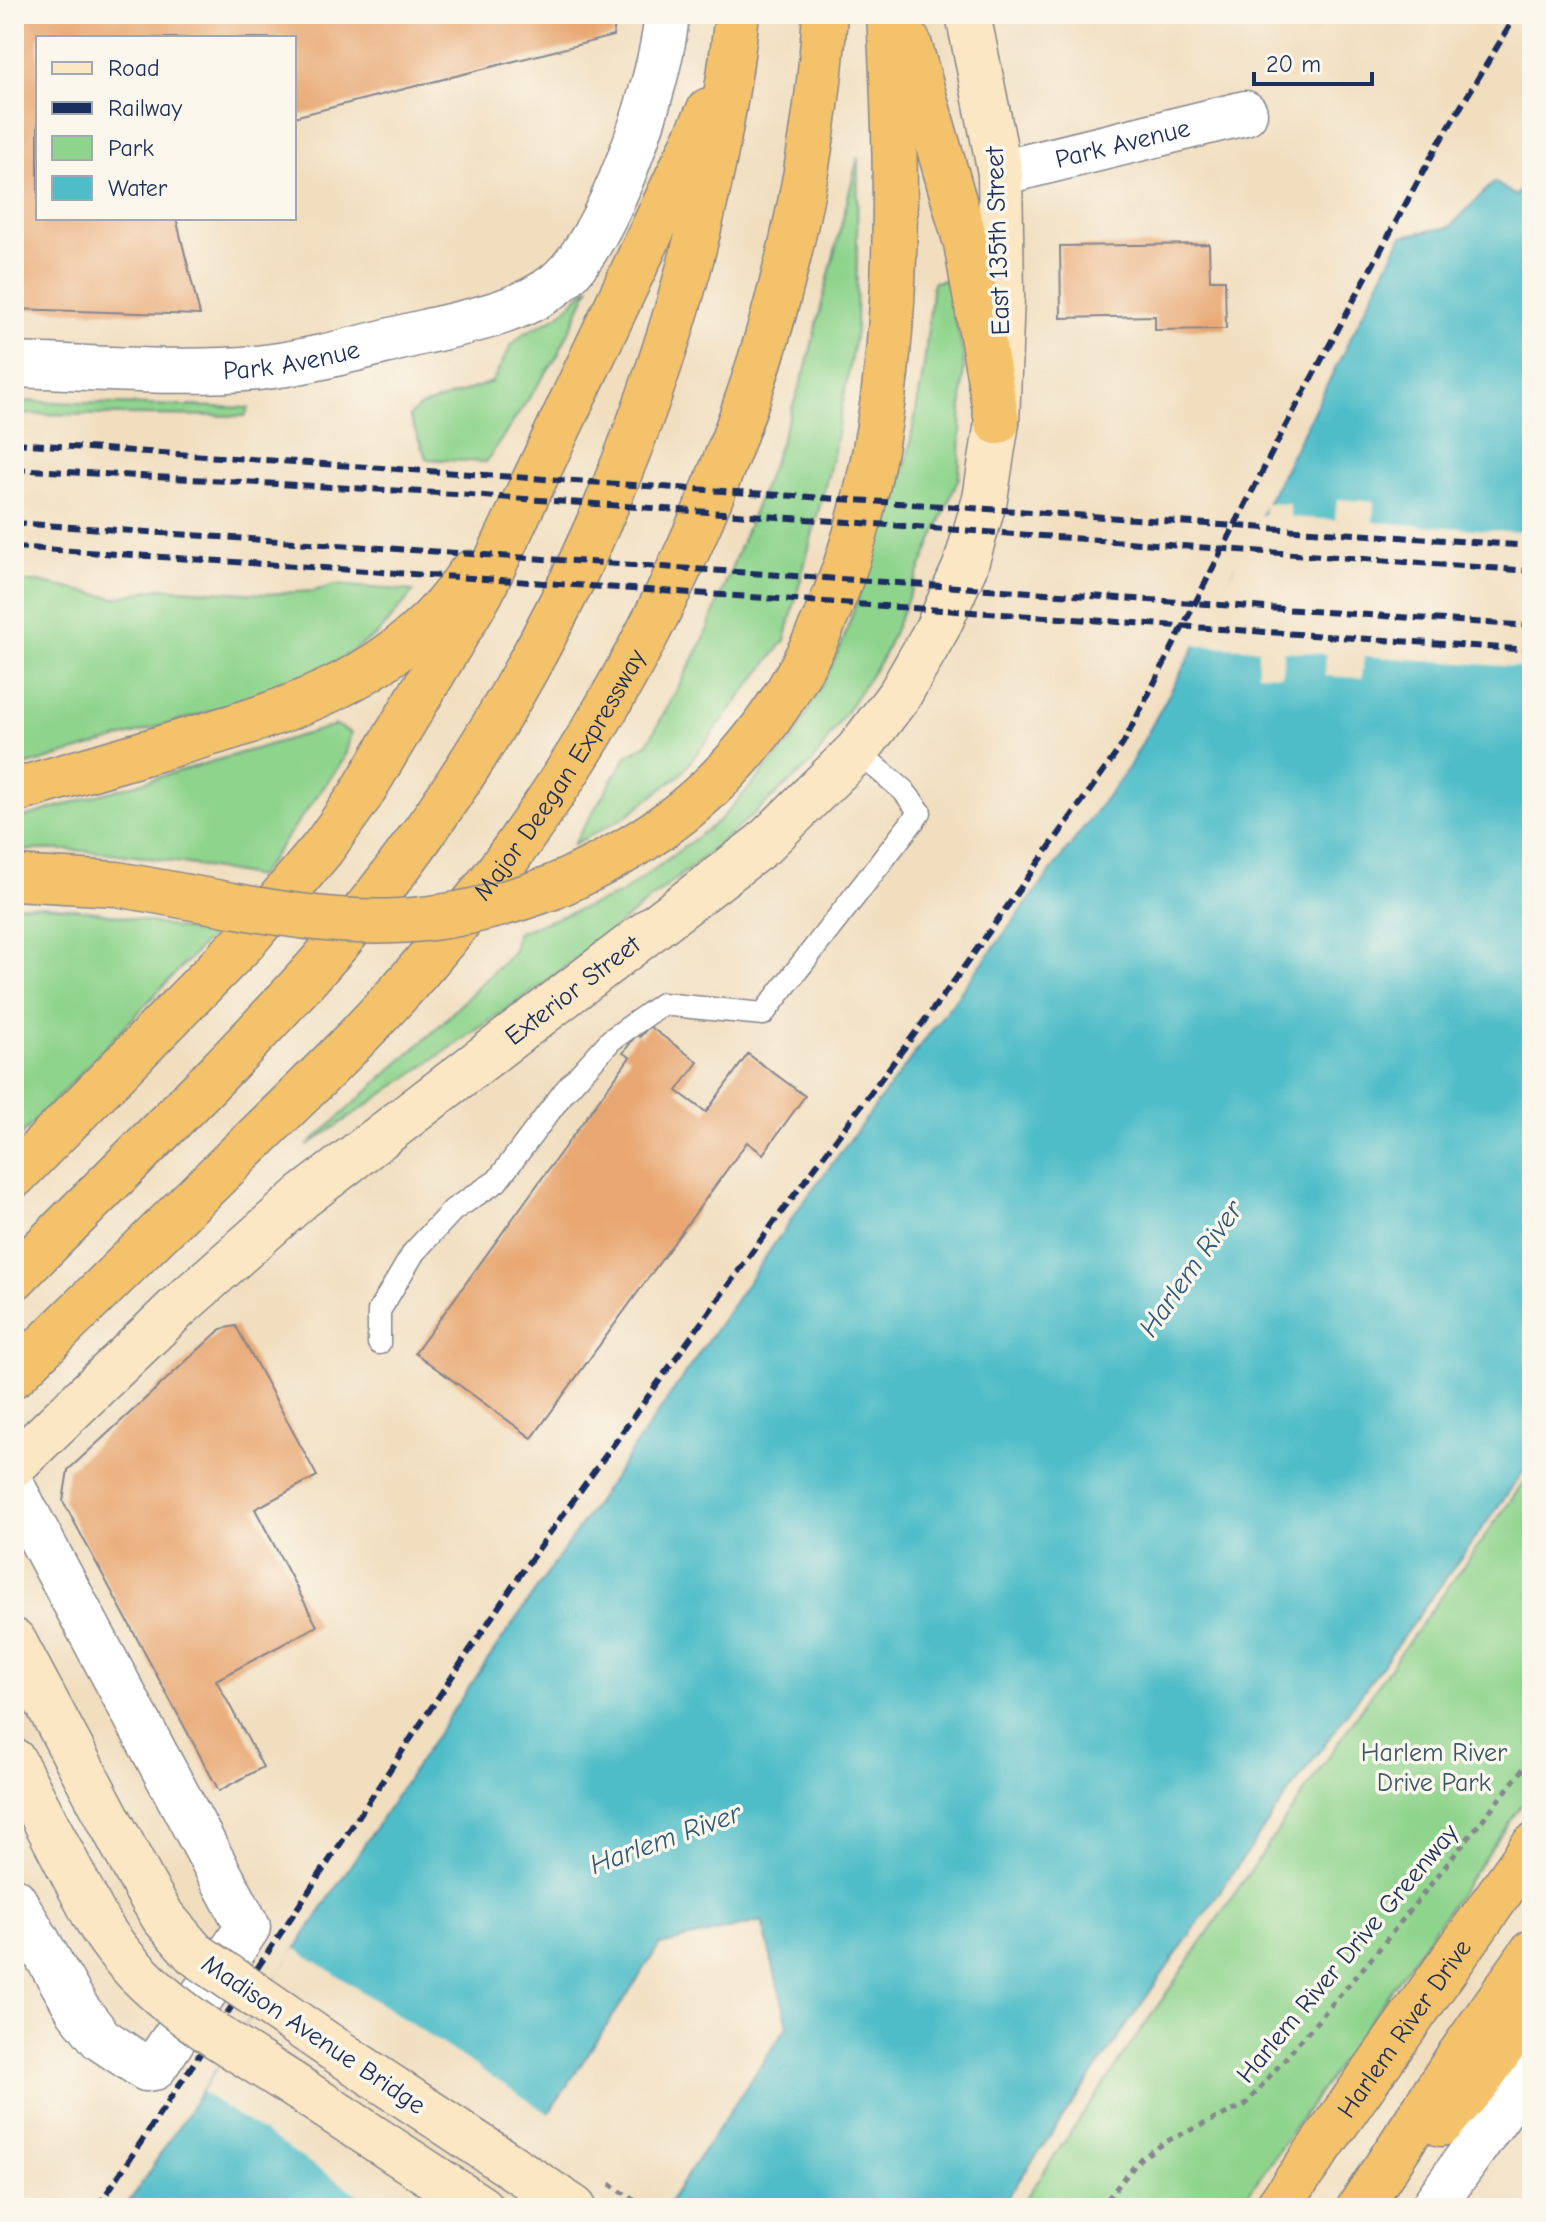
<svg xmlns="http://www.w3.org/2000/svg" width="1546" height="2222" viewBox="0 0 1546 2222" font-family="'Comic Neue',sans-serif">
<rect width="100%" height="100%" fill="#fbf7ec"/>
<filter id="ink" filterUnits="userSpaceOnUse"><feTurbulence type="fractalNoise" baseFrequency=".0125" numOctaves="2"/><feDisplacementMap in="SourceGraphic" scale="16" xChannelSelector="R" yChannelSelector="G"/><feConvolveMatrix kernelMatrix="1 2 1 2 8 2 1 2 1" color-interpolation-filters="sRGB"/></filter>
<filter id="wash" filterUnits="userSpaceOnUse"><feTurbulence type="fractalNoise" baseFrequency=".006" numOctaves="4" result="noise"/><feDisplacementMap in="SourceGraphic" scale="32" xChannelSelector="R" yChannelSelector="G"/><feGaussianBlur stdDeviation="1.8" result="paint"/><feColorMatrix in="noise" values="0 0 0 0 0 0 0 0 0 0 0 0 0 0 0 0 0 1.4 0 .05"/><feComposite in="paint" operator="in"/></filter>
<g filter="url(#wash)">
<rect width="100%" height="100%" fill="#f1debf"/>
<g fill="#8fd48d" stroke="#558276" stroke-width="2">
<path d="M858,157l-2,174 -23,124 -48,185 -105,135 -55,42 -52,28 54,-89 21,-13 54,-100 72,-183 32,-92z"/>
<path d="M946,280l18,77 -5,120 -75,178 -72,108 -103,90 -164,130 -238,163 127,-115 80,-80 2,-18 105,-39 99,-74 75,-83 46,-91 66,-186 16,-86 10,-92z"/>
<path d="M590,286l-32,69 -72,107 -59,-3 -18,-43 11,-9 72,-25 19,-36 12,-12 35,-18z"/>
<path d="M14,401l235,7 -4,8 -231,-2z"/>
<path d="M14,582h24l77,16 44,-10 105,6 50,-3 21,-6 79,6 -36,43 -77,51 -287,84z"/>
<path d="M336,725l15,8 -7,26 -86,118c-78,-15 -164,-32 -244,-26v-31z"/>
<path d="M14,905c68,0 131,16 197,31l-197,207z"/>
<path d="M1532,1471v319l-294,418h-219l367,-535z"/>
</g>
<path fill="#4fbdc8" stroke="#357693" stroke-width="2" d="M1532,171v1289l-257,352 -275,396h-335l123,-183 -26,-104 -102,24 -174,263h-361l316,-480 358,-520 330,-441 67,-122 206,-409 48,-9 44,-45 22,14z"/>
<g fill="#f1debf">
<path d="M1337,499l37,3 -1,20 159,11v135l-168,-12 -2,22 -37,-2 1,-22 -42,-3 -2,24 -24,-1v-25l-66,-4 43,-79 -4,-1 24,-50h9l1,-12 25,1v13l45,3z"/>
<path d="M295,1948l257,168 -61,92h-112l-177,-116z"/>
</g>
<g id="blocks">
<g fill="#e8a772">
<path d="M14,14h603l-4,22 -319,81v-79h-256v180h138l24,97 -186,-6z"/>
<path d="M1209,244l1,36h15l1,49 -71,1v-14l-94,2 -1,-72z"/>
<path d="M649,1026l49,36 -21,29 29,21 42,-58 57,42 -42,58 -16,-12 -215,296 -117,-85 215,-296 -7,-4 14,-19 3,3z"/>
<path d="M236,1326l81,150 -62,33 62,117 -101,54 47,87 -44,24 -156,-290 5,-31 153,-141z"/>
</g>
</g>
</g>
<g filter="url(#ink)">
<use href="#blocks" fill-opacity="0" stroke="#86868e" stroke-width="2"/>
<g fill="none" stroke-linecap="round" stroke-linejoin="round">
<g stroke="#86868e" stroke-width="25">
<path id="service" d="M379,1343v-32l35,-59 39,-42 44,-29 67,-89 47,-52 51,-36 101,10 157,-202 -17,-22 -46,-39"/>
</g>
<g stroke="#86868e" stroke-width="47">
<g id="minor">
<path id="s1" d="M1000,173l245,-60"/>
<path id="s2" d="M14,365c80,2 163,10 243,3 56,-6 112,-23 167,-36 42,-10 95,-19 131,-47 54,-41 106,-203 112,-271"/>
<path d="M14,1489l234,438 -94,141 -8,1 -45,-30 -23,-29 -64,-110"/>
<path d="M1432,2208l100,-141"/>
</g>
</g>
<g stroke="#86868e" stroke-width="47">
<g id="secondary">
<path id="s3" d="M14,1465l164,-158 124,-110 461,-353 94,-93 43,-57 38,-67 27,-60 20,-68 12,-77 5,-126 -2,-123 -32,-159"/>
<path d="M14,1641l131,246"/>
<path d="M14,1761l81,156"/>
<path d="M334,2049l240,159"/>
<path d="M304,2092l177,116"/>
</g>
</g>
<g stroke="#86868e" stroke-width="47">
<g id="motorway">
<path d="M909,43l57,200 31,179"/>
<path d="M14,791c55,-16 109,-32 164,-48 114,-33 222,-65 292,-170"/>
<path d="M14,878l103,6 115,21"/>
<path d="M553,887c41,-18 80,-38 116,-65 240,-179 235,-540 220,-808"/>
<path d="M14,1176l229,-233 80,-95 37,-52 121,-203 228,-483"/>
<path d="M14,1278c101,-103 207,-203 303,-311 229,-258 383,-611 420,-953"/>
<path id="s4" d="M14,1375c74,-73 148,-145 222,-218 67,-65 134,-129 194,-200 223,-264 372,-596 395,-943"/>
<path d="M1441,2124l38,-44 47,-66"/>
<path id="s5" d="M1277,2208l255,-361"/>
<path d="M1359,2208l97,-148 76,-108"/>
</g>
</g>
<g stroke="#86868e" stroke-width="5" stroke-dasharray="6 6" stroke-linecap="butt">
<path d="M610,2184l36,24"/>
<path d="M1100,2208l41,-50 30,-19 74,-34 126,-146 161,-201"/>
</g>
<use href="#service" stroke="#fff" stroke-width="22"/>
<use href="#minor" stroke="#fff" stroke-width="44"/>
<use href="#secondary" stroke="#fbe7c3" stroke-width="44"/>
<use href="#motorway" stroke="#f4c26a" stroke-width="44"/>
<g stroke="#1b2f5e" stroke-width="6" stroke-dasharray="12 6" stroke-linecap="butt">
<path d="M14,443l1518,103"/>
<path d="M14,469l442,25 1076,77"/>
<path d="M14,523l1518,103"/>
<path d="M14,547l1518,103"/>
<path d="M97,2208l429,-642 237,-329 191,-256 169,-237 160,-313 154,-285 80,-132"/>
</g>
<g stroke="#86868e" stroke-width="47" stroke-linecap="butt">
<g id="secondary-bridge">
<path d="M145,1887l18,30 31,36 140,96"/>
<path d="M95,1917c47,83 132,124 209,175"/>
</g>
</g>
<g stroke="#86868e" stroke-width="47" stroke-linecap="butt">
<path id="motorway-bridge" d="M232,905c122,23 204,26 321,-18"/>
</g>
<use href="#secondary-bridge" stroke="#fbe7c3" stroke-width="44"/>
<use href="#motorway-bridge" stroke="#f4c26a" stroke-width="44"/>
</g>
</g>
<g text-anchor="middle" stroke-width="7" stroke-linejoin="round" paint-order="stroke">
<g font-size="26" fill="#1b2f5e" stroke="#fbf7ec">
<text dy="9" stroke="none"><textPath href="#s1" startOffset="126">Park Avenue</textPath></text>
<text transform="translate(997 241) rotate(-92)" y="9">East 135th Street</text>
<text dy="9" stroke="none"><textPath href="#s2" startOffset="278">Park Avenue</textPath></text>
<text dy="9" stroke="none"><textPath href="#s4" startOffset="814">Major Deegan Expressway</textPath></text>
<text dy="9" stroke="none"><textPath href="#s3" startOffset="734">Exterior Street</textPath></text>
<text transform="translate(1347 1953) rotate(-50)" y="9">Harlem River Drive Greenway</text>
<text dy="9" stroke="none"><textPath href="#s5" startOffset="220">Harlem River Drive</textPath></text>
<text transform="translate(314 2034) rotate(34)" y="9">Madison Avenue Bridge</text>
</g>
<g font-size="26" fill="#38586a" stroke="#fbf7ec">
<text x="1434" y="1761">Harlem River<tspan x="1434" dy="30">Drive Park</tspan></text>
</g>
<g font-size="28" font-style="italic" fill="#2b5a7e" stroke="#fbf7ec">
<text transform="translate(1190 1268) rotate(-55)" y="10">Harlem River</text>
<text transform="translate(665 1838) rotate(-20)" y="10">Harlem River</text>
</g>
</g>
<rect width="1546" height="2222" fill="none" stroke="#fbf7ec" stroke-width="48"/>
<rect x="36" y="36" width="260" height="184" fill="#fbf7ec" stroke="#a1a7b3" stroke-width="2"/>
<rect x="52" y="62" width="40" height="12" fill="#fbe7c3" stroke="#a1a7b3" stroke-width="2"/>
<text x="108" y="76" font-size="24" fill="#1b2f5e">Road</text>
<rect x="52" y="102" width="40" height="12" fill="#1b2f5e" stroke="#a1a7b3" stroke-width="2"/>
<text x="108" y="116" font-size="24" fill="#1b2f5e">Railway</text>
<rect x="52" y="136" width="40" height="24" fill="#8fd48d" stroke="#a1a7b3" stroke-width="2"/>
<text x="108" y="156" font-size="24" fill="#1b2f5e">Park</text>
<rect x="52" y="176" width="40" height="24" fill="#4fbdc8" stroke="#a1a7b3" stroke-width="2"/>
<text x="108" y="196" font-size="24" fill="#1b2f5e">Water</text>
<path d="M1254 72v12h118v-12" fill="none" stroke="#1b2f5e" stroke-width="4"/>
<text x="1266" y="72" font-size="24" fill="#1b2f5e" stroke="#fbf7ec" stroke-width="6" paint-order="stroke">20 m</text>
</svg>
